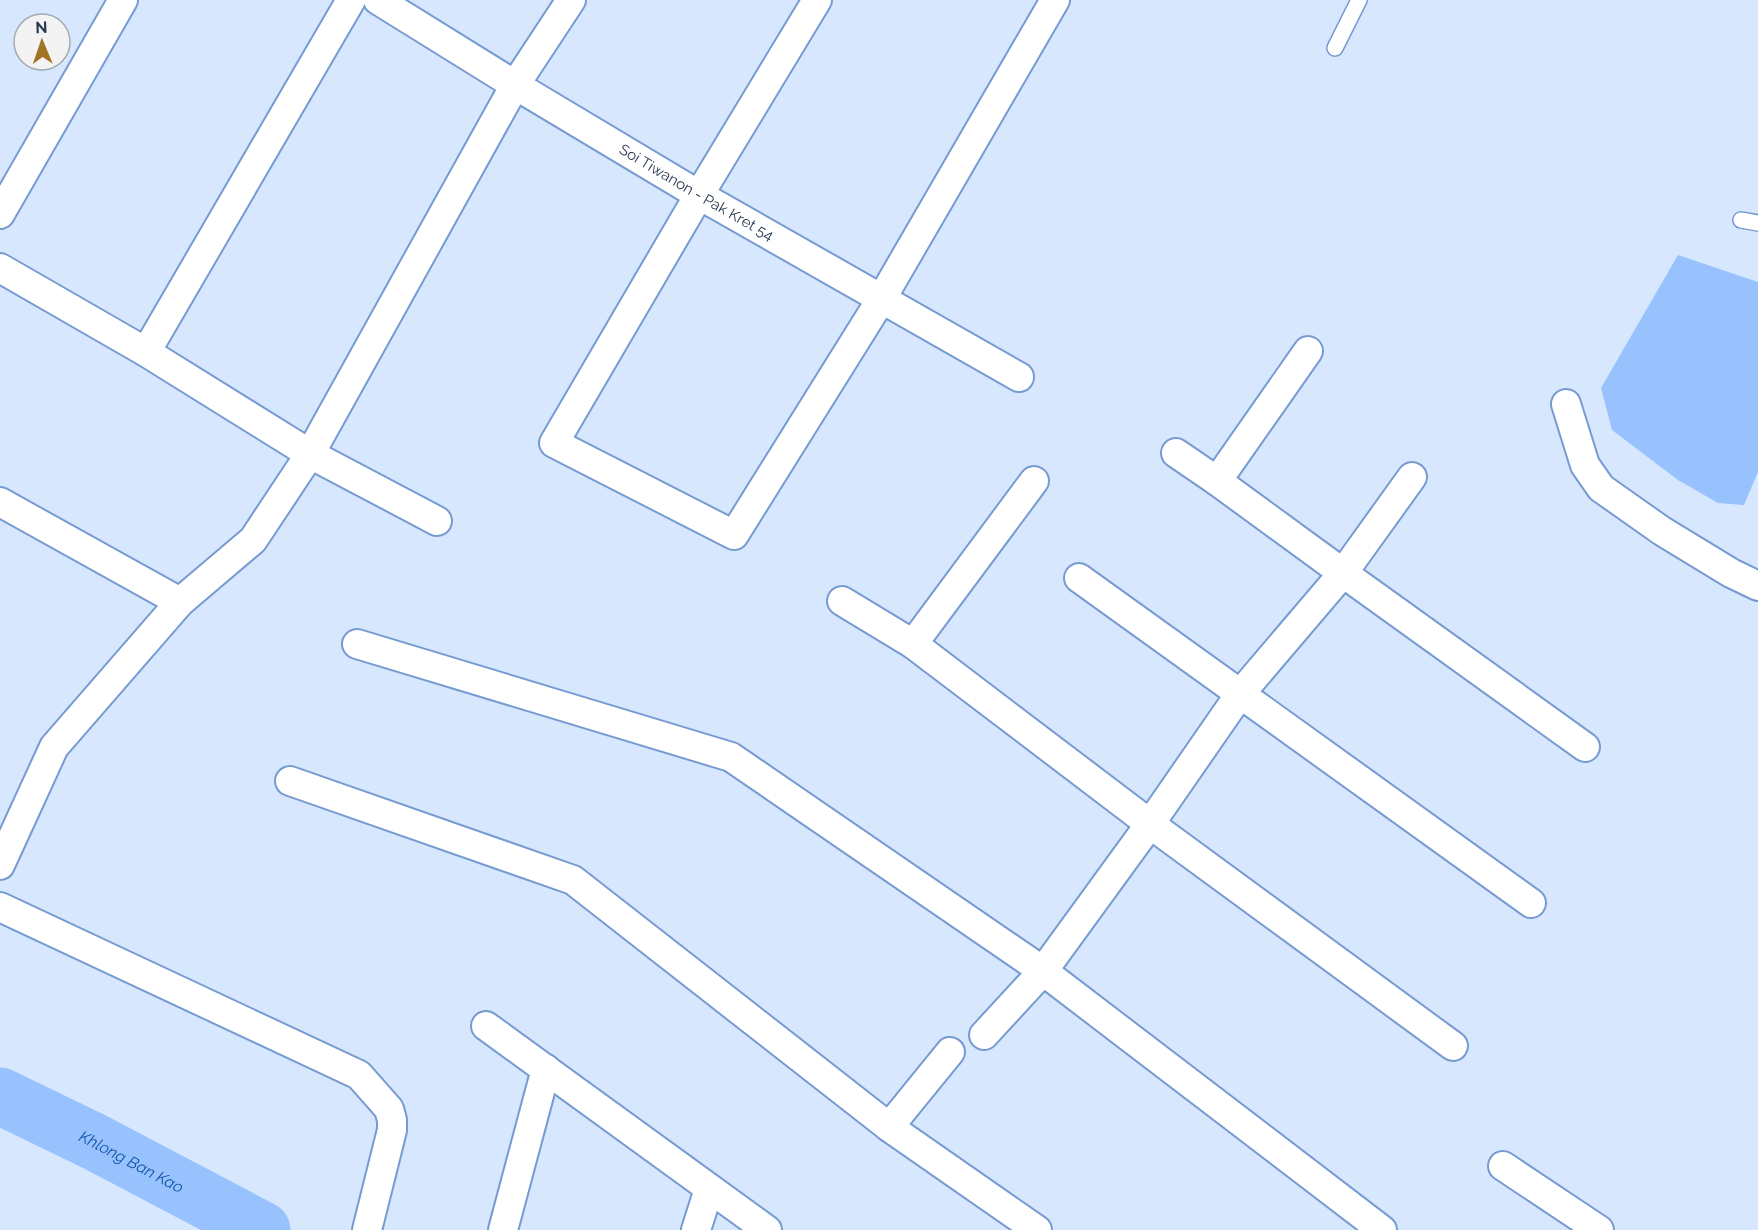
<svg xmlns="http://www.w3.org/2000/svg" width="1758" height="1230" viewBox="0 0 1758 1230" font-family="Raleway,sans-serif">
<rect width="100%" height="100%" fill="#d7e7fe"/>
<path fill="#98c2fd" d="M1678,255l80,27v190l-14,33 -26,-2 -40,-23 -66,-50 -11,-42z"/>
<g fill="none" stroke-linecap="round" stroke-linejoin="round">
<path stroke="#98c2fd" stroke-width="57" id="s1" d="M0,1096l95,46 167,88"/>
<g stroke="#769bd1" stroke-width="18">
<g id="lane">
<path d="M1335,48l24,-48"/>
<path d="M1741,220l17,3"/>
</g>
</g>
<g stroke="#769bd1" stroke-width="32">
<g id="street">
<path id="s2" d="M378,0l137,85 184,110 320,182"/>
<path d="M817,0l-118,195 -145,248 180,92 148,-237 173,-298"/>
<path d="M0,214l123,-214"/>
<path d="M0,268l146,84 164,102 127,67"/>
<path d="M146,352l205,-352"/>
<path d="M1566,404l19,61 16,23 61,43 69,42 27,13"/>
<path d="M1176,453l41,28 126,92 69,-96"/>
<path d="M1217,481l91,-130"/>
<path d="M0,502l180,100"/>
<path d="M1079,578l452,325"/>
<path d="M842,601l71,43 237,180 303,222"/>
<path d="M357,644l374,113 312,214 339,259"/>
<path d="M913,644l121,-163"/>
<path d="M290,781l283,99 316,247 148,103"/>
<path d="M0,865l54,-118 126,-145 73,-62 57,-86 205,-369 56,-85"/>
<path d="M0,907l359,168 30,34 3,11v10l-25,100"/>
<path d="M486,1026l281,204"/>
<path d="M984,1035l59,-64 107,-147 90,-130 103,-121 242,174"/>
<path d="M889,1127l61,-75"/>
<path d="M1503,1166l96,64"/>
<path d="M503,1230l43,-161"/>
<path d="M696,1230l13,-41"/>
</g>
</g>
<use href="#lane" stroke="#fff" stroke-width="15"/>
<use href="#street" stroke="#fff" stroke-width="28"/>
</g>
<g text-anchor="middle" stroke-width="4.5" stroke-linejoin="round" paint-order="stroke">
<g font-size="15" fill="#293950" stroke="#f3f3f3">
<text dy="5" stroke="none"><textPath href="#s2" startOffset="372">Soi Tiwanon - Pak Kret 54</textPath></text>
</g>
<g font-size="16" font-style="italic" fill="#0f54a9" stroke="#f3f3f3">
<text dy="6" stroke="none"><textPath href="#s1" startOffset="147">Khlong Ban Kao</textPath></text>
</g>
</g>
<g transform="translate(42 42) rotate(358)"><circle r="28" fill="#f3f3f3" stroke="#a2a9b2" stroke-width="1.5"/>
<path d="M0-4.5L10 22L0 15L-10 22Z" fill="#a17425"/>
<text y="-9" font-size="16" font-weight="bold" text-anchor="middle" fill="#293950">N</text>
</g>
</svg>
